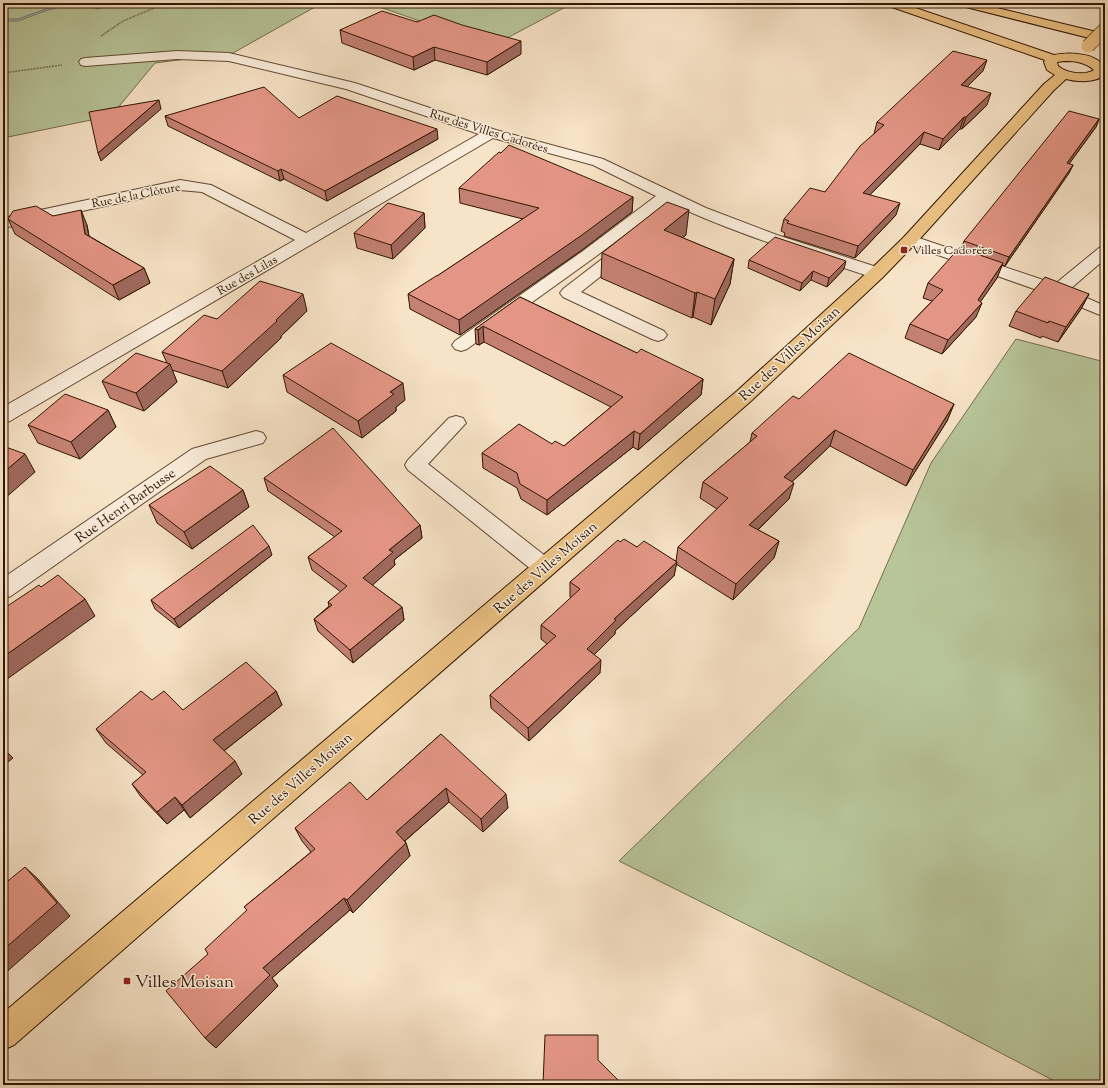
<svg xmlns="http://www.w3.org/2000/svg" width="1108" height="1088" viewBox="0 0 1108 1088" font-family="'Sorts Mill Goudy',serif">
<rect width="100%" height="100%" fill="#f7e3c7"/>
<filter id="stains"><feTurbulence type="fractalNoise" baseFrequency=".005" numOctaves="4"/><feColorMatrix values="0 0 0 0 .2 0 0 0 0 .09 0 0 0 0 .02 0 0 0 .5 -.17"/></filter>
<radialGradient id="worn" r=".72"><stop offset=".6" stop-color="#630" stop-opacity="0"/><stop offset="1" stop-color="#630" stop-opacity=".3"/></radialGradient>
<g fill="#b8c599" stroke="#746e4c">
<path d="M3,3h319l-89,50 -78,10 -44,53 -108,22z"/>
<path d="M368,3h205l-81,43z"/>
<path d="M1016,339l85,22 4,-7v731h-43l-132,-69 -311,-155 240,-233 72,-165z"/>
</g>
<path fill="#9fbdbd" stroke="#737a71" d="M92,3l8,3 14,-3 -16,6 -13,-4 -25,2 -15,4 -27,10h-12l-3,2 1,-4h14l36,-13z"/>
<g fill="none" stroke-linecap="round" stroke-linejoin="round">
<g stroke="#624932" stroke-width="2">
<g id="minor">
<path d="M177,51l52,2 126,30 141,47 107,29 103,49 71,27 106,34 2,4 -2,4 -6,1 -6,-1c-68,-23 -138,-44 -203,-75l-73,55 -128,92 -6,2 -6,-2 -3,-4 3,-4 128,-90 73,-55 -63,-31 -100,-27 -483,283 -7,2v-16l292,-167 -93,-48 -22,-2 -177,38v-10l177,-38 31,5 95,48 173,-99 -133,-45 -117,-28 -52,-2 -92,7 -4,-1 -2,-3 2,-3 4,-1z"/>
<path d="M910,235l145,49 44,-36 6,-2v13l-36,31 36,16v11l-54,-22 -147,-52 -2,-3 2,-3z"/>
<path d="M625,244l6,2 2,3 -2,3 -50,40 83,39 3,4 -3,4 -6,2 -6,-2 -89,-42 -3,-4 3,-4 56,-43z"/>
<path d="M456,416l7,2 3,5 -38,41 125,98 3,6 -3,6 -8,3 -8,-3 -129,-104 -3,-5 3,-5 41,-42z"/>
<path d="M256,431l7,2 3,5 -3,5 -57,16 -195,137 -8,3v-21l189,-129z"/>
</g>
</g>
<g stroke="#301600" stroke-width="2">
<g id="major">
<path d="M884,3h17l153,52c15,-3 51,-3 51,19 -8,9 -28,8 -39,5l-12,11 -138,153 -33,34 -132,124 -737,644 -11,5v-37l734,-622 134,-122 33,-32 140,-153 11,-9 -8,-5 -3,-8 1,-2 -159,-55zM1064,61c11,0 21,1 30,9 -10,6 -28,3 -36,-4l-1,-4z"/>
<path d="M956,3h20l129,31v8l-147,-37z"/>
</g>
</g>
<g stroke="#301600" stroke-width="1.5" stroke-dasharray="0.5 1" stroke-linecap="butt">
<path d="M101,36l22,-15 43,-18"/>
<path d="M3,73l59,-8"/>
</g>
<use href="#minor" fill="#faeddb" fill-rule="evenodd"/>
<use href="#major" fill="#ecc284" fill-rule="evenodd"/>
<g stroke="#301600" stroke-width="14" stroke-linecap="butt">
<path id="major-bridge" d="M1088,46l17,-17"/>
</g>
<use href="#major-bridge" stroke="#ecc284" stroke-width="13"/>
</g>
<g fill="#c48173" stroke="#301600">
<path d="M417,22l104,32 -34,21 -52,-15 -21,10 -72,-27 -2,-13z"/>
<path d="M983,71l-16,16 20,18 -25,24h-2l-21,21 -19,-6 -50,51 26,20 -41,43 -71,-22 1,-3 -4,-2 3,-12 41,-27 49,-58 3,-12z"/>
<path d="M165,116l134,2 139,21 -111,62 -43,-22 -4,2 -112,-55z"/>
<path d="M1099,119l-3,8 -27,37 4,1 -4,8 -64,93 -3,-1 -5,13 -17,24 -4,15 -34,37 -37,-16 5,-14 22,-23 -9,-3 5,-15 33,-34 3,-8z"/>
<path d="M459,188l174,9 -1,15 -50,38 -122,85 -50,-26 -2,-15 29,-18 86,-57 -63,-16z"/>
<path d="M424,213l1,15 -32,31 -36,-11 -3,-15z"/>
<path d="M53,216l34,9 2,11 55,32 6,15 -31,17 -104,-66 -7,-15z"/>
<path d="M686,235l-3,3 51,21 -4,25 -19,41 -18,-8 -1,1 -91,-40 1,-25z"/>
<path d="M749,260l95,9 -17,18 -16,-7 -11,11 -52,-23z"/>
<path d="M1089,294l-8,15 -23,33 -16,-6 -1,2 -32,-12 7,-15z"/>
<path d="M520,297l117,56 66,26 -2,16 -63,55 -5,-3 -86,68 -26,-16 -4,-11 -34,-20 -1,-15 70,-9 12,2 47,-39 -127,-65 -5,3 -3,-1 -1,-15z"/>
<path d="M307,311l-26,25v2l-53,50 -56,-18 5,12 -33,29 -34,-13 -8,-17 65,-18 -5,-11 55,-33z"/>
<path d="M283,375l122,25 -9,7v4l-34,27 -75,-46z"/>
<path d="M799,399l155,5 -7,17 -41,65 -76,-40 -38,36 -3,17 -31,31 21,11 -5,17 -41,42 -57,-36 -2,12 -59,55v3l-21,20 6,19 -71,68 -38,-33 -1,-13 57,-51 -6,-5v-14l30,-27 -1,-1v-15l50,-40 17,5 39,14 2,-14 39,-38 -17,-11 3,-16 47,-40 2,-9z"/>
<path d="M108,410l8,17 -36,32 -42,-16 -10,-18z"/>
<path d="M264,478l156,47 2,13 -28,22 1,5 -23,20 30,22 2,13 -51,43 -35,-32 -4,-12 15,-13 -1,-4 13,-10 -29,-22 -4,-13 27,-20 -67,-46z"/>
<path d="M243,490l6,17 -57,42 -35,-26 -8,-18z"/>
<path d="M272,555l-93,73 -24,-19 -4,-9z"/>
<path d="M276,691l6,14 -58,46 18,23 -52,44 -6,-8 -17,14 -26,-27 -9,-13 11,-9 -37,-32 -10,-14 56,-29 31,10z"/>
<path d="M441,734l67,74 -25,24 -34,-30 -44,39 1,2 4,13 -57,57 -3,-3 -78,68 6,8 -62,62 -11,-10 3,-84 39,-44 -3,-3 67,-55 -9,-11 -7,-13 72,-28z"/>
</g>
<g fill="#a0695e" stroke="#301600">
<path d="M521,41v13l-34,21v-13z"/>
<path d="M434,47l1,13 -21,10 -1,-13z"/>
<path d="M987,60l-4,11 -26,26 4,-12z"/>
<path d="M991,93l-4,12 -25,24 4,-12z"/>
<path d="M159,100l2,9 -60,52 -3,-8z"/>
<path d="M964,117l-4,12 -21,21 4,-11z"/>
<path d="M1099,119l-3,8 -33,45 4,-9z"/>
<path d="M437,129l1,10 -111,62 -2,-10z"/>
<path d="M924,132l-4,12 -60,61 3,-12z"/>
<path d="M1073,165l-4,8 -64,93 4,-9z"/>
<path d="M281,169l3,10 -4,2 -2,-10z"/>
<path d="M633,197l-1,15 -50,38 -122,85 -1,-15z"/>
<path d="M900,203l-4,12 -41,43 3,-12z"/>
<path d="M81,210l6,15 4,24 -6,-15z"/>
<path d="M689,210l-3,25 -24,20 2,-25z"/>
<path d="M424,213l1,15 -32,31 -2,-14z"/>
<path d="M734,259l-4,25 -19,41 4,-26z"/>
<path d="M846,261l-2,8 -17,18 2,-9z"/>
<path d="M1003,263l-6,15 -25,36 6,-14z"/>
<path d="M144,268l6,15 -31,17 -6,-15z"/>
<path d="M813,271l-2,9 -11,11 2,-8z"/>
<path d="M697,292l-4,25 -1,1 3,-25z"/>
<path d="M303,294l4,17 -26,25v2l-53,50 -6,-17z"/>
<path d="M1089,294l-8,15 -23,33 8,-15z"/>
<path d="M982,303l-6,14 -34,37 6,-14z"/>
<path d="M483,326l1,16 -5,3 -1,-15z"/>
<path d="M170,364l7,18 -33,29 -8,-18z"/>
<path d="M703,379l-2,16 -63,55 2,-16z"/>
<path d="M403,383l2,17 -9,7v4l-34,27 -4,-17 32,-29z"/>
<path d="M954,404l-7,17 -41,65 7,-16z"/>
<path d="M108,410l8,17 -36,32 -9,-17z"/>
<path d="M835,430l-5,16 -50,47 4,-16z"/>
<path d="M634,431l-1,16 -86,68v-15z"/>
<path d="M25,454l10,18 -32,28v-27z"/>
<path d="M794,483l-5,16 -43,42 3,-16z"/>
<path d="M243,490l6,17 -57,42 -8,-17z"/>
<path d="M420,525l2,13 -28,22 1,5 -29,26 -3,-13 26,-28z"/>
<path d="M779,541l-5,17 -41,42 3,-16z"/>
<path d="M269,546l3,9 -93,73 -5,-9z"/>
<path d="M677,562l-3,14 -59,55v3l-29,29 1,-14 27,-30z"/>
<path d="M85,599l10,17 -92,66v-25z"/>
<path d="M402,607l2,13 -51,43 -3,-13z"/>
<path d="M601,660l-1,13 -71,68 -1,-13z"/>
<path d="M276,691l6,14 -61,48 -8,-13z"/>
<path d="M3,748l10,10 -10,8z"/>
<path d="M235,761l7,13 -52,44 -8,-13z"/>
<path d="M446,788l3,14 -49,43 -4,-13z"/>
<path d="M506,794l2,14 -25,24 -2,-13z"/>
<path d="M175,797l9,13 -17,14 -10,-12z"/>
<path d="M406,843l4,13 -57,57 -6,-13z"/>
<path d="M25,867l14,13 31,36 -67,59v-25z"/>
<path d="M344,898l6,12 -78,68 6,8 -62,62 -11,-10 58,-70z"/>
</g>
<g fill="#e49686" stroke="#301600">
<path d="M382,11l35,11 17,-7 28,10 59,16 -34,21 -53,-15 -21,10 -73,-27z"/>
<path d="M953,51l34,9 -26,25 30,8 -25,24h-2l-21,22 -19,-7 -61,61 37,10 -42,43 -71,-23 2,-2 -5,-2 26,-31 15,4 35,-46 24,-21 -7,-3z"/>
<path d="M264,87l35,31 38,-22 100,33 -112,62 -44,-22 -3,2 -113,-55z"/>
<path d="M159,100l-61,53 -9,-41z"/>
<path d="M1069,111l30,8 -32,44 6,2 -64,92 -45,-16z"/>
<path d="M509,145l124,52 -51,38 -123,85 -51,-26 28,-18h1l102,-68 -80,-20 40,-36 2,1z"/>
<path d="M667,202l22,8 -25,20 70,29 -19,40 -18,-7 -2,1 -93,-40z"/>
<path d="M388,203l36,10 -33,32 -37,-12z"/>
<path d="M36,206l17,10 28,-6 4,24 59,34 -31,17 -105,-66 5,-8z"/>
<path d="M775,237l71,24 -17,17 -16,-7 -11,12 -53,-23z"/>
<path d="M959,248l44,15 -25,37 4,3 -34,37 -38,-16 33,-34 -15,-7z"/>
<path d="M1045,277l44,17 -23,33 -17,-6 -1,2 -32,-12z"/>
<path d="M260,281l43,13 -27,26 1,1 -55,50 -60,-19 42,-37 13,4z"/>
<path d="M520,297l117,56 4,-4 62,30 -63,55 -6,-3 -87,69 -27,-16 -3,-11 -35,-20 37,-29 33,20 3,-3 9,5 59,-49 -140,-71 -5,4 -3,-1z"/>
<path d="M331,343l72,40 -13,9 4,2 -36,27 -75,-46z"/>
<path d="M136,353l34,11 -34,29 -34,-12z"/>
<path d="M849,353l105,51 -41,66 -78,-40 -51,47 10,6 -45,42 30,16 -43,43 -58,-37 50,-49 -25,-16 54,-46 -5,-3 41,-37 6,3z"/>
<path d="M65,394l43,16 -37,32 -43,-17z"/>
<path d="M333,428l87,97 -31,25 4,2 -30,26 39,29 -52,43 -36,-31 18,-14 -4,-3 19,-16 -39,-29 34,-26 -78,-53z"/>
<path d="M3,446l22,8 -22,19z"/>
<path d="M210,466l33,24 -59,42 -35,-27z"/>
<path d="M253,525l16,21 -95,73 -23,-19z"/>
<path d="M624,539l13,8 7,-6 33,21 -63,57 2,1 -29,29 14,11 -73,68 -38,-33 66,-59 -15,-11 39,-36 -10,-7 48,-42 2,2z"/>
<path d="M58,575l27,24 -82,58v-48l36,-24 2,2z"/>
<path d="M246,662l30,29 -63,49 22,21 -53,44 -7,-8 -18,15 -25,-28 14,-12 -50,-43 45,-38 11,9 12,-9 19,19z"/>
<path d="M441,734l65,60 -25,25 -35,-31 -50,44 10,11 -59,57 -3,-2 -81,70 7,7 -65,63 -39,-47 42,-37 -3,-5 42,-39 -3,-3 71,-58 -20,-21 55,-46 17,18z"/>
<path d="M25,867l32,36 -54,47v-65z"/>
<path d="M545,1035h53v25l25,25h-80z"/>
</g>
<g fill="#8f2418" stroke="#faeddb" stroke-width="1.5">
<rect x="900" y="246" width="8" height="8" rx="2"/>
<rect x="123" y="977" width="8" height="8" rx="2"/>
</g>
<g text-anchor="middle" stroke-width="3" stroke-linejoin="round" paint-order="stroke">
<g font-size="12" fill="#301600" stroke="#faeddb">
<text transform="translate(489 131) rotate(17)" y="4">Rue des Villes Cadorées</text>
<text transform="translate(136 195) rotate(-11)" y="4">Rue de la Clôture</text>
<text transform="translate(247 275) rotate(-30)" y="4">Rue des Lilas</text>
</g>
<g font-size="12" fill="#301600" stroke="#faeddb" text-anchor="start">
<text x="912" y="254">Villes Cadorées</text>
</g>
<g font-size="14" fill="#301600" stroke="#faeddb">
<text transform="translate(789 353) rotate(-43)" y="5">Rue des Villes Moisan</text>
<text transform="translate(125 505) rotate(-35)" y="5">Rue Henri Barbusse</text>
<text transform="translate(545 567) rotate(-41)" y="5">Rue des Villes Moisan</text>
<text transform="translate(300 778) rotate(-41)" y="5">Rue des Villes Moisan</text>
</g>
<g font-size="17" fill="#301600" stroke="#faeddb" text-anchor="start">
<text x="135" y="987">Villes Moisan</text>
</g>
</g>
<rect width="1108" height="1088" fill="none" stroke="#f7e3c7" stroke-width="16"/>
<rect x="4" y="4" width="1100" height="1080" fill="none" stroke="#301600" stroke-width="2"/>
<rect x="8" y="8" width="1092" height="1072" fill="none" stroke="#301600"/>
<rect width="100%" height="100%" filter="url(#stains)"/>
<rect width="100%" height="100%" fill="url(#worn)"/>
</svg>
